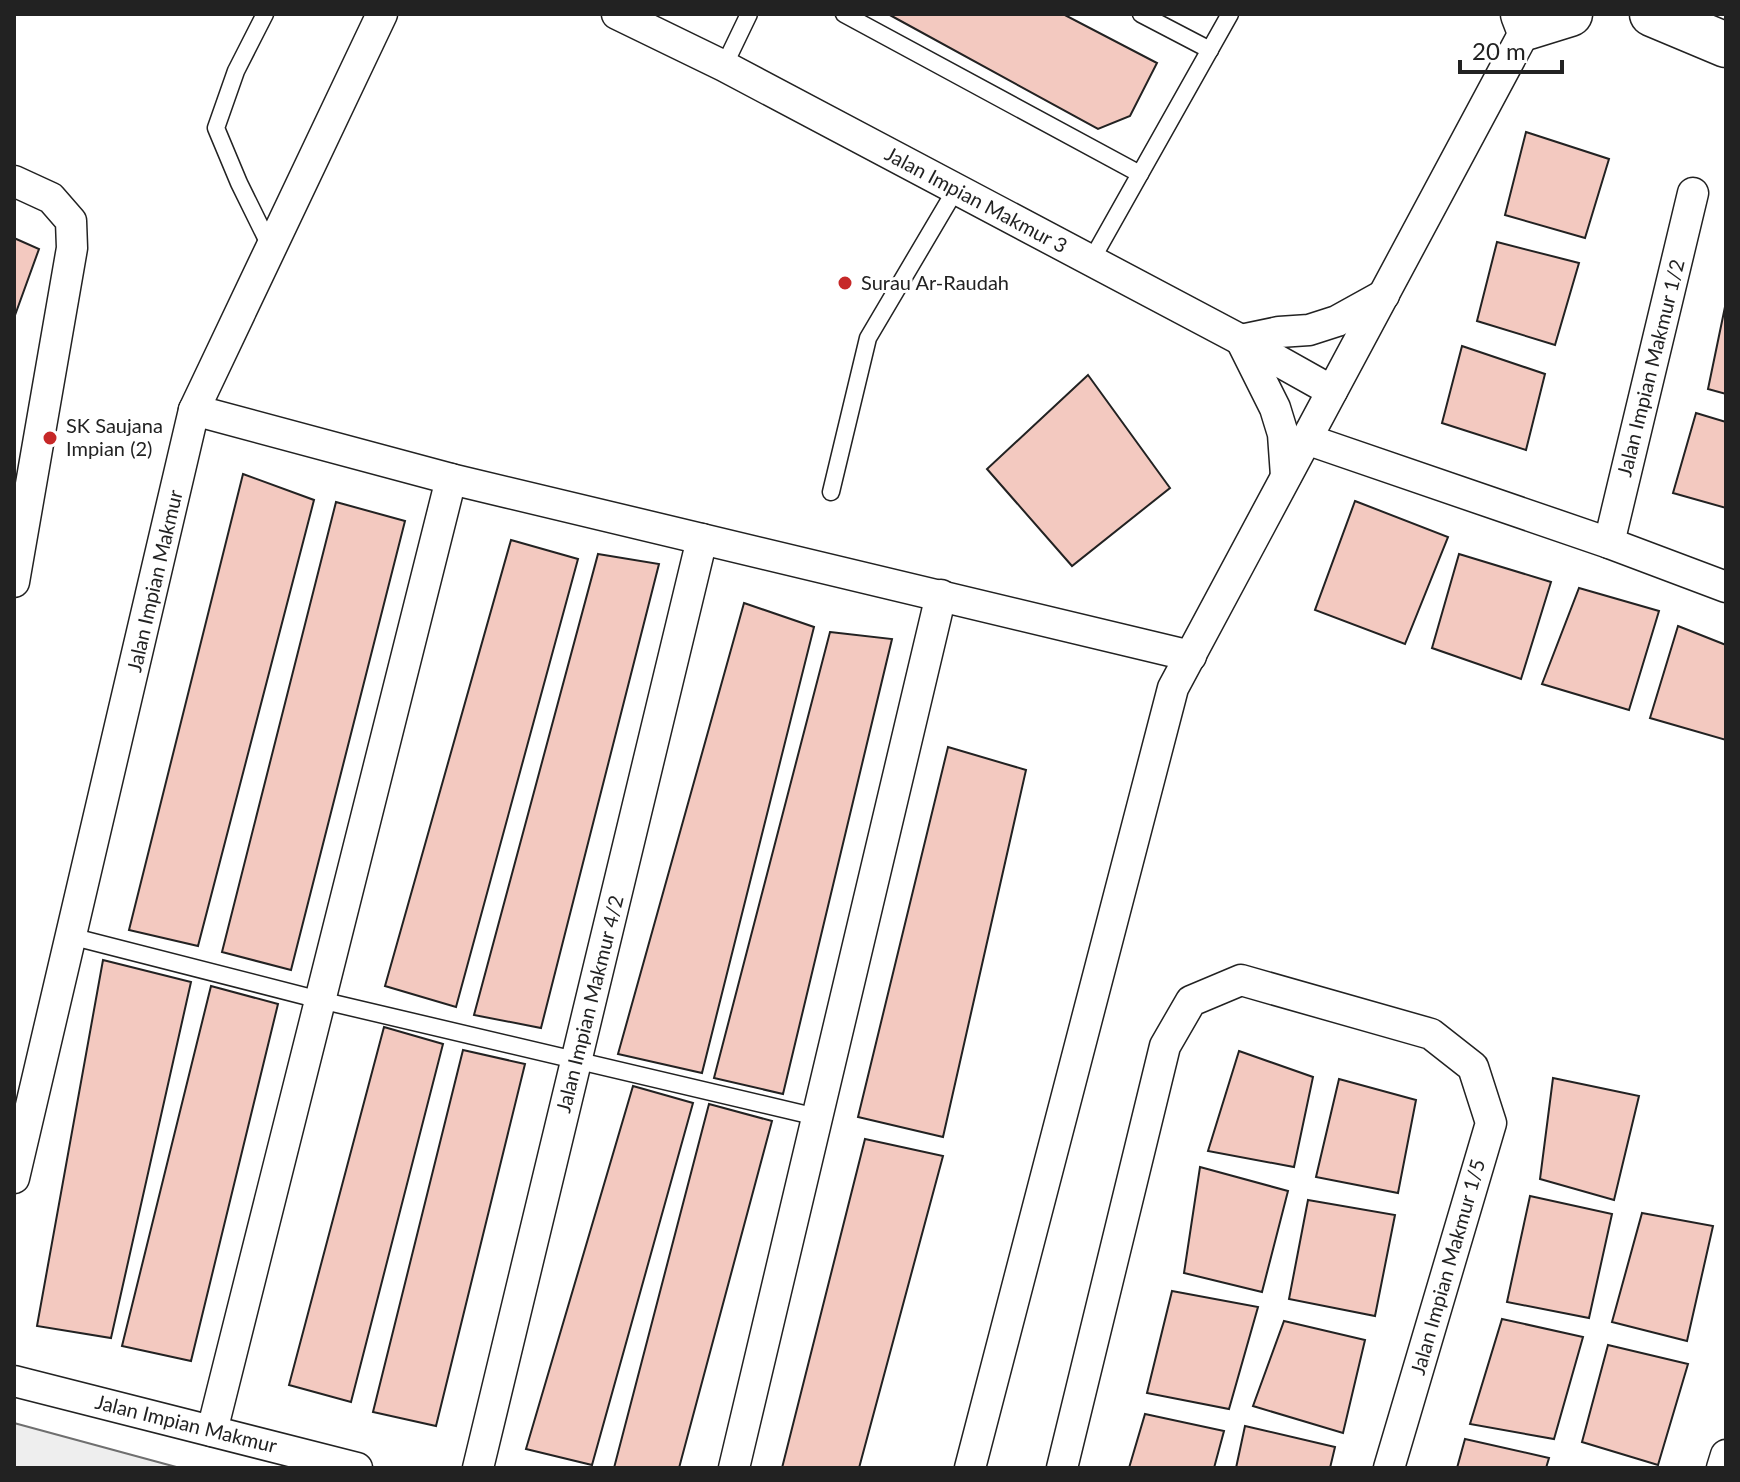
<svg xmlns="http://www.w3.org/2000/svg" width="1740" height="1482" viewBox="0 0 1740 1482" font-family="Lato,sans-serif">
<rect width="100%" height="100%" fill="#fff"/>
<path fill="#eee" stroke="#6f6f6f" stroke-width="2" d="M14,1423l166,45h-166z"/>
<g fill="#f3c9c0" stroke="#222" stroke-width="2">
<path d="M888,14h175l94,49 -27,53 -32,13z"/>
<path d="M1526,132l83,27 -24,79 -80,-23z"/>
<path d="M14,238l25,11 -25,69z"/>
<path d="M1497,242l82,21 -24,82 -78,-24z"/>
<path d="M1726,302v92l-18,-5z"/>
<path d="M1462,346l83,28 -19,76 -84,-27z"/>
<path d="M1088,375l82,113 -98,78 -85,-97z"/>
<path d="M1696,413l30,9v86l-53,-15z"/>
<path d="M243,474l71,26 -116,446 -69,-16z"/>
<path d="M1355,501l93,36 -43,107 -90,-34z"/>
<path d="M336,502l69,19 -114,449 -69,-18z"/>
<path d="M511,540l67,19 -122,448 -71,-21z"/>
<path d="M598,554l61,10 -118,464 -67,-13z"/>
<path d="M1459,554l92,28 -30,97 -89,-31z"/>
<path d="M1579,588l80,23 -30,99 -87,-26z"/>
<path d="M744,603l70,24 -112,446 -84,-19z"/>
<path d="M1678,626l48,19v95l-76,-22z"/>
<path d="M830,632l62,7 -109,455 -69,-16z"/>
<path d="M948,747l78,23 -83,367 -85,-20z"/>
<path d="M103,960l88,22 -80,356 -74,-12z"/>
<path d="M211,986l67,18 -87,357 -69,-15z"/>
<path d="M384,1027l59,17 -92,358 -62,-17z"/>
<path d="M463,1050l62,14 -89,362 -63,-14z"/>
<path d="M1239,1051l74,26 -19,90 -86,-16z"/>
<path d="M1553,1078l86,18 -25,104 -74,-21z"/>
<path d="M1339,1079l77,21 -18,93 -82,-16z"/>
<path d="M633,1086l60,17 -101,362 -66,-16z"/>
<path d="M709,1104l63,17 -93,347h-65z"/>
<path d="M865,1139l78,17 -84,312h-77z"/>
<path d="M1200,1167l88,24 -26,101 -78,-19z"/>
<path d="M1530,1196l82,18 -23,104 -82,-16z"/>
<path d="M1308,1200l87,15 -20,101 -86,-17z"/>
<path d="M1642,1213l71,13 -26,115 -75,-19z"/>
<path d="M1172,1291l86,16 -29,102 -82,-16z"/>
<path d="M1502,1319l81,18 -29,102 -84,-15z"/>
<path d="M1284,1321l81,19 -22,93 -90,-27z"/>
<path d="M1608,1345l80,19 -30,101 -76,-23z"/>
<path d="M1145,1414l79,17 -10,37h-85z"/>
<path d="M1245,1426l90,21 -5,21h-94z"/>
<path d="M1465,1439l84,19 -3,10h-89z"/>
</g>
<g fill="none" stroke-linecap="round" stroke-linejoin="round">
<g stroke="#222" stroke-width="19">
<g id="lane">
<path d="M265,14l-29,57 -20,57 23,55 32,65"/>
<path d="M844,14l296,160"/>
<path d="M1141,14l69,36"/>
<path d="M724,66l25,-52"/>
<path d="M1091,261l139,-247"/>
<path d="M831,492l37,-154 88,-149"/>
<path d="M70,936l250,64 497,117"/>
</g>
</g>
<g stroke="#222" stroke-width="33">
<g id="street">
<path d="M617,14l107,52 517,274 91,51"/>
<path d="M14,181l37,17 20,23 1,27 -58,334"/>
<path d="M194,410l257,69 740,177"/>
<path d="M1306,439l303,104 117,44"/>
<path d="M1286,476l-3,-42 -8,-26 -34,-68 38,-8 30,-2 28,-9 47,-26"/>
<path d="M1609,543l84,-350"/>
<path d="M14,1178l180,-768 188,-396"/>
<path d="M14,1381l343,87"/>
<path d="M212,1431l239,-952"/>
<path d="M478,1468l224,-929"/>
<path d="M734,1468l207,-873"/>
<path d="M970,1468l203,-780 361,-674"/>
<path d="M1062,1468l103,-422 26,-45 50,-21 190,54 42,33 18,56 -102,345"/>
<path d="M1722,1468l4,-13"/>
</g>
</g>
<g stroke="#222" stroke-width="47">
<g id="secondary">
<path d="M1523,14l5,13 42,-13"/>
<path d="M1652,14l74,31"/>
</g>
</g>
<use href="#lane" stroke="#fff" stroke-width="16"/>
<use href="#street" stroke="#fff" stroke-width="30"/>
<use href="#secondary" stroke="#fff" stroke-width="44"/>
</g>
<g fill="#c62828" stroke="#fff" stroke-width="3">
<circle cx="845" cy="283" r="8"/>
<circle cx="50" cy="438" r="8"/>
</g>
<g text-anchor="middle" stroke-width="6" stroke-linejoin="round" paint-order="stroke">
<g font-size="20" fill="#222" stroke="#fff">
<text transform="translate(976 200) rotate(28)" y="7">Jalan Impian Makmur 3</text>
<text transform="translate(1651 368) rotate(-76)" y="7">Jalan Impian Makmur 1/2</text>
<text transform="translate(155 581) rotate(-77)" y="7">Jalan Impian Makmur</text>
<text transform="translate(590 1004) rotate(-76)" y="7">Jalan Impian Makmur 4/2</text>
<text transform="translate(1448 1267) rotate(-74)" y="7">Jalan Impian Makmur 1/5</text>
<text transform="translate(186 1424) rotate(14)" y="7">Jalan Impian Makmur</text>
</g>
<g font-size="20" fill="#222" stroke="#fff" text-anchor="start">
<text x="861" y="290">Surau Ar-Raudah</text>
<text x="66" y="433">SK Saujana<tspan x="66" dy="23">Impian (2)</tspan></text>
</g>
</g>
<rect width="1740" height="1482" fill="none" stroke="#222222" stroke-width="32"/>
<path d="M1460 60v12h102v-12" fill="none" stroke="#222222" stroke-width="4"/>
<text x="1472" y="60" font-size="24" fill="#222222" stroke="#ffffff" stroke-width="6" paint-order="stroke">20 m</text>
</svg>
